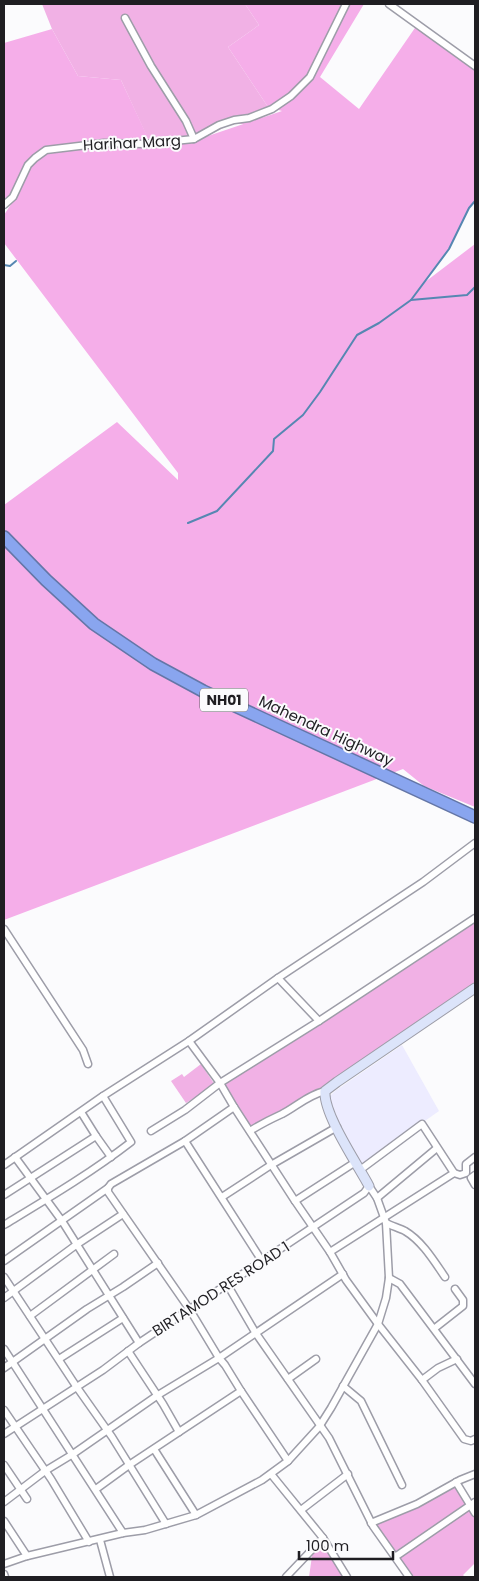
<svg xmlns="http://www.w3.org/2000/svg" width="479" height="1581" viewBox="0 0 479 1581" font-family="Poppins,sans-serif">
<rect width="100%" height="100%" fill="#fbfbfd"/>
<path fill="#edecff" d="M402,1045l37,66 -78,55 -28,-51 -4,-18 6,-6z"/>
<g fill="#f1b1e5">
<path d="M42,4h203l14,21 -31,22 40,60 -9,17h-28l-26,13 -34,8 -21,-2 -29,-63 -43,-4 -26,-47z"/>
<path d="M475,921v65l-137,92 -42,24 -42,30 -32,-47z"/>
<path d="M201,1064l14,21 -29,18 -15,-22 11,-7 2,3z"/>
<path d="M454,1485l20,31h1v47l-12,12 2,2h-55l-37,-51z"/>
<path d="M323,1538l24,39h-38l4,-28z"/>
</g>
<path fill="#f5aee9" d="M245,4h119l-44,73 39,32 58,-84 58,44v132l-6,7 -20,41 -24,33 50,-38v563l-51,-21 -21,-17 -399,151v-415l113,-83 61,58v-7l-174,-230v-28l13,-20 -13,12v-164l48,-14 26,47 43,4 29,62 55,-5 77,-26 -14,-4 -40,-60 31,-22z"/>
<g fill="none" stroke-linecap="round" stroke-linejoin="round">
<g stroke="#5687b2" stroke-width="2">
<path d="M4,265l6,1 6,-5"/>
<path d="M411,300l38,-51 20,-41 6,-7"/>
<path d="M188,523l29,-12 56,-60 1,-12 29,-24 17,-23 37,-57 22,-12 32,-23 56,-5 8,-8"/>
</g>
<g stroke="#9d9da8" stroke-width="9">
<g id="street">
<path d="M389,4l86,62"/>
<path d="M125,18l26,48 35,55 8,18"/>
<path d="M4,205l9,-8 15,-32 7,-7 11,-8 58,-7 40,1 50,-5 25,-14 15,-5 15,-2 23,-9 19,-13 19,-19 36,-73"/>
<path d="M4,929l79,121 5,14"/>
<path d="M278,978l41,43"/>
<path d="M189,1041l31,42 14,24 61,94 35,51 16,28 32,44 44,56 16,-12 19,-9"/>
<path d="M234,1107l-49,34 -74,43 -3,4v4l82,118 29,48 6,7 16,26 47,70"/>
<path d="M81,1112l15,24 15,21"/>
<path d="M151,1131l34,-21 35,-27 99,-62 156,-103"/>
<path d="M250,1131c11,-7 21,-12 32,-17 15,-8 26,-19 43,-23"/>
<path d="M185,1141l77,120"/>
<path d="M15,1157l47,64 77,122"/>
<path d="M4,1165l99,-69 86,-55 89,-63 145,-96 52,-39"/>
<path d="M360,1170l62,-46 32,49"/>
<path d="M475,1175l-4,3 4,7"/>
<path d="M4,1195l92,-59"/>
<path d="M222,1197l49,-32 66,-38"/>
<path d="M377,1198l60,-50"/>
<path d="M295,1201l59,-38"/>
<path d="M386,1223c6,3 13,5 19,8 17,10 29,30 40,46"/>
<path d="M4,1225c43,-26 87,-52 127,-83l-28,-46"/>
<path d="M330,1252l124,-79 6,2 6,-2v-9l9,-7"/>
<path d="M4,1261l104,-73"/>
<path d="M4,1277l72,109 36,51 54,87"/>
<path d="M389,1278l11,6 75,100"/>
<path d="M227,1284l28,48 74,106 44,88 36,51"/>
<path d="M4,1298l72,-53 47,-31"/>
<path d="M30,1316l84,-62"/>
<path d="M435,1328l28,-22v-6l-8,-11"/>
<path d="M4,1349l119,184"/>
<path d="M128,1351l35,53 16,28"/>
<path d="M59,1359l64,-41"/>
<path d="M4,1368l83,-59 36,-22 35,-24"/>
<path d="M288,1379l28,-20"/>
<path d="M422,1380l42,59 7,2 4,-2"/>
<path d="M343,1386l18,15 41,84"/>
<path d="M4,1410l47,69 38,63"/>
<path d="M4,1434l99,-64 36,-27 225,-150 5,-7 8,12 9,25 3,55 -3,20 -8,26 -47,84 -12,19 -31,34 -26,19 -66,35 -51,15 -22,3 -96,23 -23,8"/>
<path d="M154,1449l42,66"/>
<path d="M4,1465l23,34"/>
<path d="M271,1474l52,64 24,39"/>
<path d="M456,1482l19,31"/>
<path d="M96,1489l33,-24 112,-74"/>
<path d="M4,1502l41,-31 28,-17 85,-59 61,-37 124,-84"/>
<path d="M301,1510l47,-36"/>
<path d="M4,1521l23,35"/>
<path d="M371,1523l46,-19 43,-24 15,-6"/>
<path d="M100,1540l10,37"/>
<path d="M395,1557l80,-55"/>
<path d="M4,1574l1,3"/>
<path d="M286,1577l37,-39"/>
</g>
</g>
<g stroke="#9d9da8" stroke-width="11">
<path id="secondary" d="M369,1186c-11,-21 -46,-72 -44,-95l12,-9 138,-94"/>
</g>
<g stroke="#6476a7" stroke-width="14">
<path id="highway" d="M4,537l42,43 48,44 59,40 50,27 272,126"/>
</g>
<use href="#street" stroke="#fff" stroke-width="6"/>
<use href="#secondary" stroke="#dce4fa" stroke-width="9"/>
<use href="#highway" stroke="#89a5ef" stroke-width="11"/>
</g>
<g text-anchor="middle" stroke-width="4" stroke-linejoin="round" paint-order="stroke">
<rect fill="#fbfbfd" stroke="#616064" stroke-width="1" x="200" y="688.5" width="48" height="23" rx="4"/>
<g font-size="14" font-weight="bold" fill="#1f1e22">
<text x="224" y="705">NH01</text>
</g>
<g font-size="15" fill="#1f1e22" stroke="#fbfbfd">
<text transform="translate(132 143) rotate(-3)" y="5">Harihar Marg</text>
<text transform="translate(326 731) rotate(25)" y="5">Mahendra Highway</text>
<text transform="translate(221 1289) rotate(-33)" y="5">BIRTAMOD RES ROAD 1</text>
</g>
</g>
<rect width="479" height="1581" fill="none" stroke="#1f1e22" stroke-width="10"/>
<path d="M299 1551v8h94v-8" fill="none" stroke="#1f1e22" stroke-width="2.5"/>
<text x="306" y="1551" font-size="15" fill="#1f1e22" stroke="#fbfbfd" stroke-width="4" paint-order="stroke">100 m</text>
</svg>
